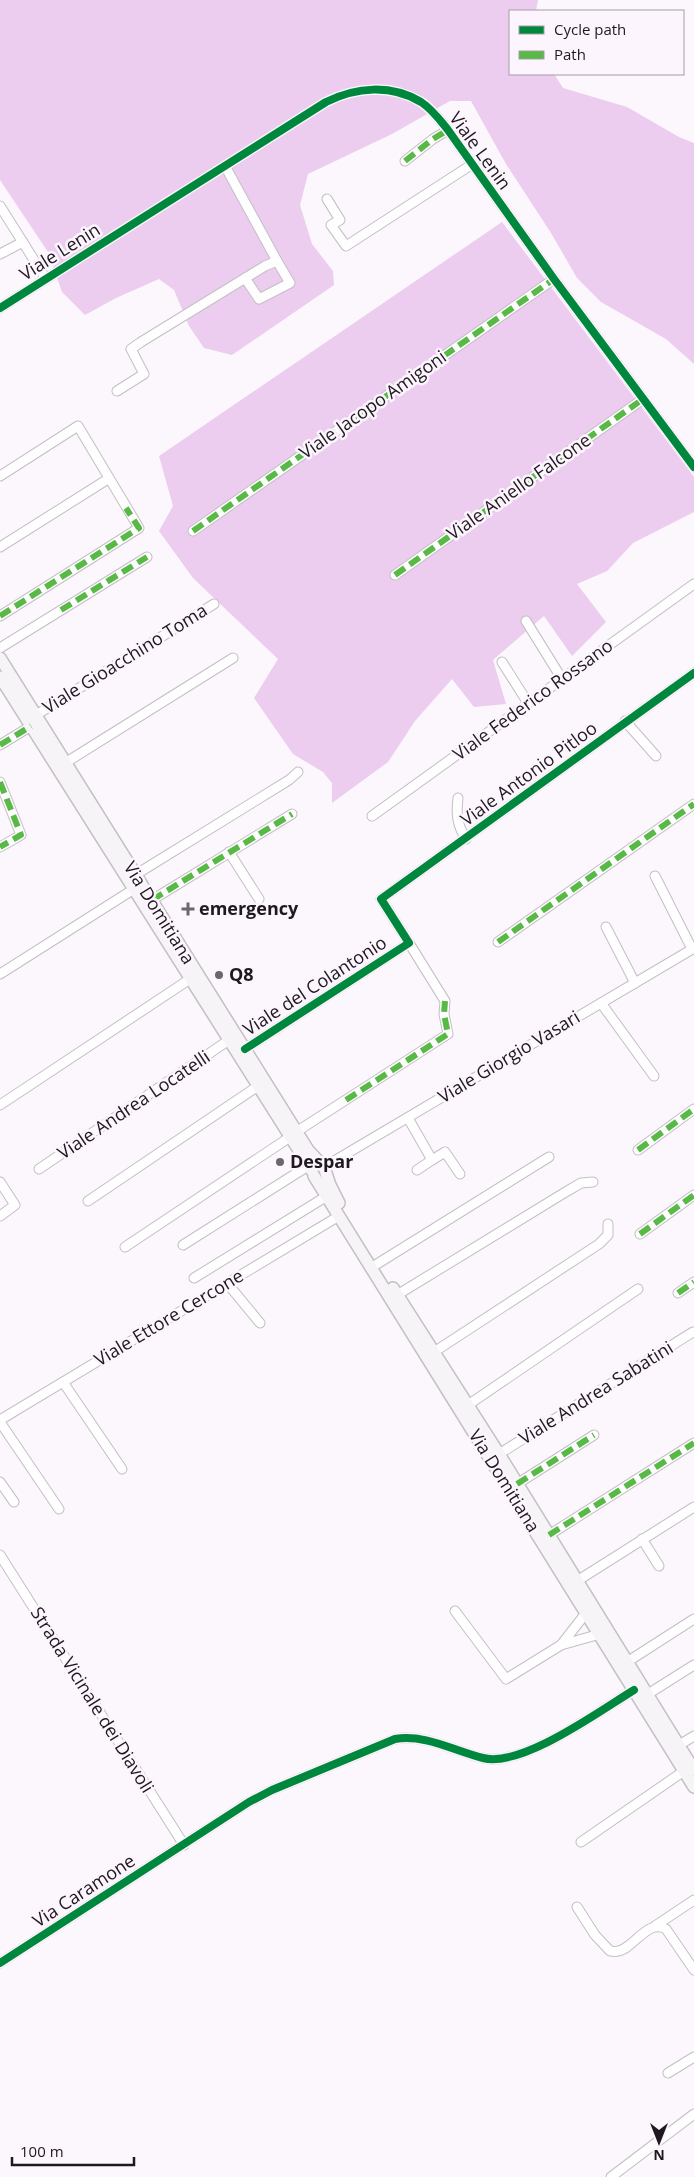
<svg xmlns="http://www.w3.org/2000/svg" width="694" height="2177" viewBox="0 0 694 2177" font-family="'Open Sans',sans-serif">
<rect width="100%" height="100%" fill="#fcf7fc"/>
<g fill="#ecccef">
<path d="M0,0h538l-2,11h-26v63h44l9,14 64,19 52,30 15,6v221l-28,-25 -65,-37 -24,-24 -26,-45 -45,-69 -35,-63h-21l-58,33 -84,40 -8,31 12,39 21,27 1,14 -102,70 -28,-7 -15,-22 -15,-36 -15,-11 -43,19 -31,17 -23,-23 -14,-40 -48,-72z"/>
<path d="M502,222l192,255v35l-61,31 -26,28 -30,13 29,38 -34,34 -28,-40 -51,44 13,44 -32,3 -22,-28 -37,42 -27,41 -56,41v-20l-9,-11 -30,-18 -39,-56 24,-39 -85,-81 -34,-47 14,-25 -14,-50z"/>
</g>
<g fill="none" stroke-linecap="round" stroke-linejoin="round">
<g stroke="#c3bfc4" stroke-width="11">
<g id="minor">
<path d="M405,161l28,-22 15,-9"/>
<path d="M225,166l52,95"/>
<path d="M327,199l13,21 -9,5 15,21 125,-81"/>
<path d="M0,206l46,73"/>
<path d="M0,254l23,-12"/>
<path d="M0,308l326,-206c30,-15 65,-18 95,0 11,7 19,18 27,28l106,149 140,188"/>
<path d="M117,391l27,-17 -13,-25 10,-7 124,-76 12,-5 13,22 -31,16 -14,-21"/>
<path d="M0,476l78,-50 61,102 -139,88"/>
<path d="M193,531l361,-252"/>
<path d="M0,547l108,-68"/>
<path d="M395,575l248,-176"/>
<path d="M526,621l36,58"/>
<path d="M0,648l147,-91"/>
<path d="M502,662l26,41"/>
<path d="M36,715l178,-111"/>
<path d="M625,721l31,35"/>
<path d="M0,745l31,-19"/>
<path d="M65,763l168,-105"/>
<path d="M0,782l21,53 -21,12"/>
<path d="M458,798c-2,16 -1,27 8,41"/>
<path d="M372,816l322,-232"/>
<path d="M229,852l30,47"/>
<path d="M135,875l154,-95 9,-8"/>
<path d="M655,876l37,73"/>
<path d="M152,900l140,-86"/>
<path d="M606,927l29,56"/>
<path d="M498,942l196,-138"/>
<path d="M0,974l134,-85"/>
<path d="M601,1003l53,73"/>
<path d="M245,1049l164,-106 -28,-44 313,-226"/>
<path d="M0,1105l190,-126"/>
<path d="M408,1118l24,42 -15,10"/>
<path d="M296,1132l152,-98 -4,-20 1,-13 -36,-58"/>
<path d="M638,1150l56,-41"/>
<path d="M432,1160l13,-8 15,22"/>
<path d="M324,1167l370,-219"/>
<path d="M39,1169l190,-129"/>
<path d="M0,1182l15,23 -15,11"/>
<path d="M88,1201l170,-115"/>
<path d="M640,1234l54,-39"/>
<path d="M183,1245l125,-79"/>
<path d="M125,1247l165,-110"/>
<path d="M377,1264l172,-107"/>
<path d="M194,1278l133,-82"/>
<path d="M227,1283l33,40"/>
<path d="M678,1293l16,-11"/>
<path d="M397,1295l167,-102 17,-10 12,-1"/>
<path d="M434,1352l165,-108 9,-9v-11"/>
<path d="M63,1382l59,87"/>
<path d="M468,1405l170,-116"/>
<path d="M0,1420l339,-204"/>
<path d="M0,1422l59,87"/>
<path d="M499,1454l194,-122"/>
<path d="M0,1482l14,20"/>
<path d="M517,1484l77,-49"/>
<path d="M549,1535l145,-92"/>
<path d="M642,1539l17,27"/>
<path d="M0,1555l184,290"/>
<path d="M577,1581l117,-74"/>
<path d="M455,1611l51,68 55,-34"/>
<path d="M586,1613l-25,32 39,-11"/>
<path d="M627,1662l67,-43"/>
<path d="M648,1694l46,-29"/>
<path d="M679,1745l15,-9"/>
<path d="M581,1842l103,-71"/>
<path d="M577,1907l18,28 15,16c3,0 6,1 8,0 15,-2 30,-33 48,-22l28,41"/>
<path d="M655,1926l39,-26"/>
<path d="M0,1963l249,-161 23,-12 123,-51c31,-5 59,12 88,19 39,10 118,-48 151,-68"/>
<path d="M668,2073l26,-16"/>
<path d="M611,2177l83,-63"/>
</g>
</g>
<g stroke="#c3bfc4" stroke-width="14">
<g id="secondary">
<path d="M0,658l308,492 14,15"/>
<path d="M0,677l312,494"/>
<path d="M325,1170l5,15 9,18"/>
<path d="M314,1176l380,611"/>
<path d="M393,1288l106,166 195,316"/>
</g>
</g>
<use href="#minor" stroke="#fffeff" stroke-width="9"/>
<use href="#secondary" stroke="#f6f4f6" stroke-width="11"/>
<g stroke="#58b947" stroke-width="6" stroke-dasharray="12 6" stroke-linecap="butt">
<path d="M405,161l28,-22 15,-9"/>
<path d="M193,531l361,-252"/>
<path d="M395,575l248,-176"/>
<path d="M61,610l86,-53"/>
<path d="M0,616l139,-88 -13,-20"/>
<path d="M0,745l31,-19"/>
<path d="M0,782l21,53 -21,12"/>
<path d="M152,900l140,-86"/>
<path d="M498,942l196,-138"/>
<path d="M346,1100l102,-66 -4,-20 1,-13"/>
<path d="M638,1150l56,-41"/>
<path d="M640,1234l54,-39"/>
<path d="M678,1293l16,-11"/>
<path d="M517,1484l77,-49"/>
<path d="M549,1535l145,-92"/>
</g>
<g stroke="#fdf5fe" stroke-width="11">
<g id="cycleway">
<path d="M0,308l326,-206c30,-15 65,-18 95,0 11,7 19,18 27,28l106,149 140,188"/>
<path d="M245,1049l164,-106 -28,-44 313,-226"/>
<path d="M0,1963l249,-161 23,-12 123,-51c31,-5 59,12 88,19 39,10 118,-48 151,-68"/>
</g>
</g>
<use href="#cycleway" stroke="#00873e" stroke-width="8"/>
</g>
<g fill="#6c676c" stroke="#fdf5fe" stroke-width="2">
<path d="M185.5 901.5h5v5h5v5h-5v5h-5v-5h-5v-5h5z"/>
<circle cx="219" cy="975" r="5"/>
<circle cx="280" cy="1162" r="5"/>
</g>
<g text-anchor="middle" stroke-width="5" stroke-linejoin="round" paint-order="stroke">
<g font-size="18" fill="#1e191e" stroke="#fdf5fe">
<text transform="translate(480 151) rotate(54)" y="6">Viale Lenin</text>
<text transform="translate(60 252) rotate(-32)" y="6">Viale Lenin</text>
<text transform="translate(373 405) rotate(-35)" y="6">Viale Jacopo Amigoni</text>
<text transform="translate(519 487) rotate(-35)" y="6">Viale Aniello Falcone</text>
<text transform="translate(125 659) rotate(-32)" y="6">Viale Gioacchino Toma</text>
<text transform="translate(533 700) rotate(-36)" y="6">Viale Federico Rossano</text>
<text transform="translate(529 774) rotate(-36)" y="6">Viale Antonio Pitloo</text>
<text transform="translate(159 913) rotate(58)" y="6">Via Domitiana</text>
<text transform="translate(315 986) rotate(-33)" y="6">Viale del Colantonio</text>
<text transform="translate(509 1057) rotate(-31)" y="6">Viale Giorgio Vasari</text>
<text transform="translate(134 1105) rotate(-34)" y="6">Viale Andrea Locatelli</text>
<text transform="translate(169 1318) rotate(-31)" y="6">Viale Ettore Cercone</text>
<text transform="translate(596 1393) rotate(-32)" y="6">Viale Andrea Sabatini</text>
<text transform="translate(504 1481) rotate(58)" y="6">Via Domitiana</text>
<text transform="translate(92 1700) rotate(58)" y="6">Strada Vicinale dei Diavoli</text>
<text transform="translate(84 1891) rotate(-33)" y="6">Via Caramone</text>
</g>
<g font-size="18" font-weight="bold" fill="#1e191e" stroke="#fdf5fe" text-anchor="start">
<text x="199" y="915">emergency</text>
<text x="229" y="981">Q8</text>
<text x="290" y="1168">Despar</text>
</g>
</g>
<rect x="509" y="10" width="175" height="65" fill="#fdf5fe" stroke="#a49da4"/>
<rect x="519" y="26" width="25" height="8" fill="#00873e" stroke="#a49da4"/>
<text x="554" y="35" font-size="15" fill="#1e191e">Cycle path</text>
<rect x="519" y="51" width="25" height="8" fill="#58b947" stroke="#a49da4"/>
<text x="554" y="60" font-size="15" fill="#1e191e">Path</text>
<g transform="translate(659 2142) rotate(180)" stroke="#fdf5fe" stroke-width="4" paint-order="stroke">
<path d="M0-4L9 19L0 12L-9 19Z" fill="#1e191e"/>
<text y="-8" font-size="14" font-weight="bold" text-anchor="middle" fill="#1e191e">N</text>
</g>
<path d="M12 2157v8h122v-8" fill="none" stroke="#1e191e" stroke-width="2.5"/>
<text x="20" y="2157" font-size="15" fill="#1e191e" stroke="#fdf5fe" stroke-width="4" paint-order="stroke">100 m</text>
</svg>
